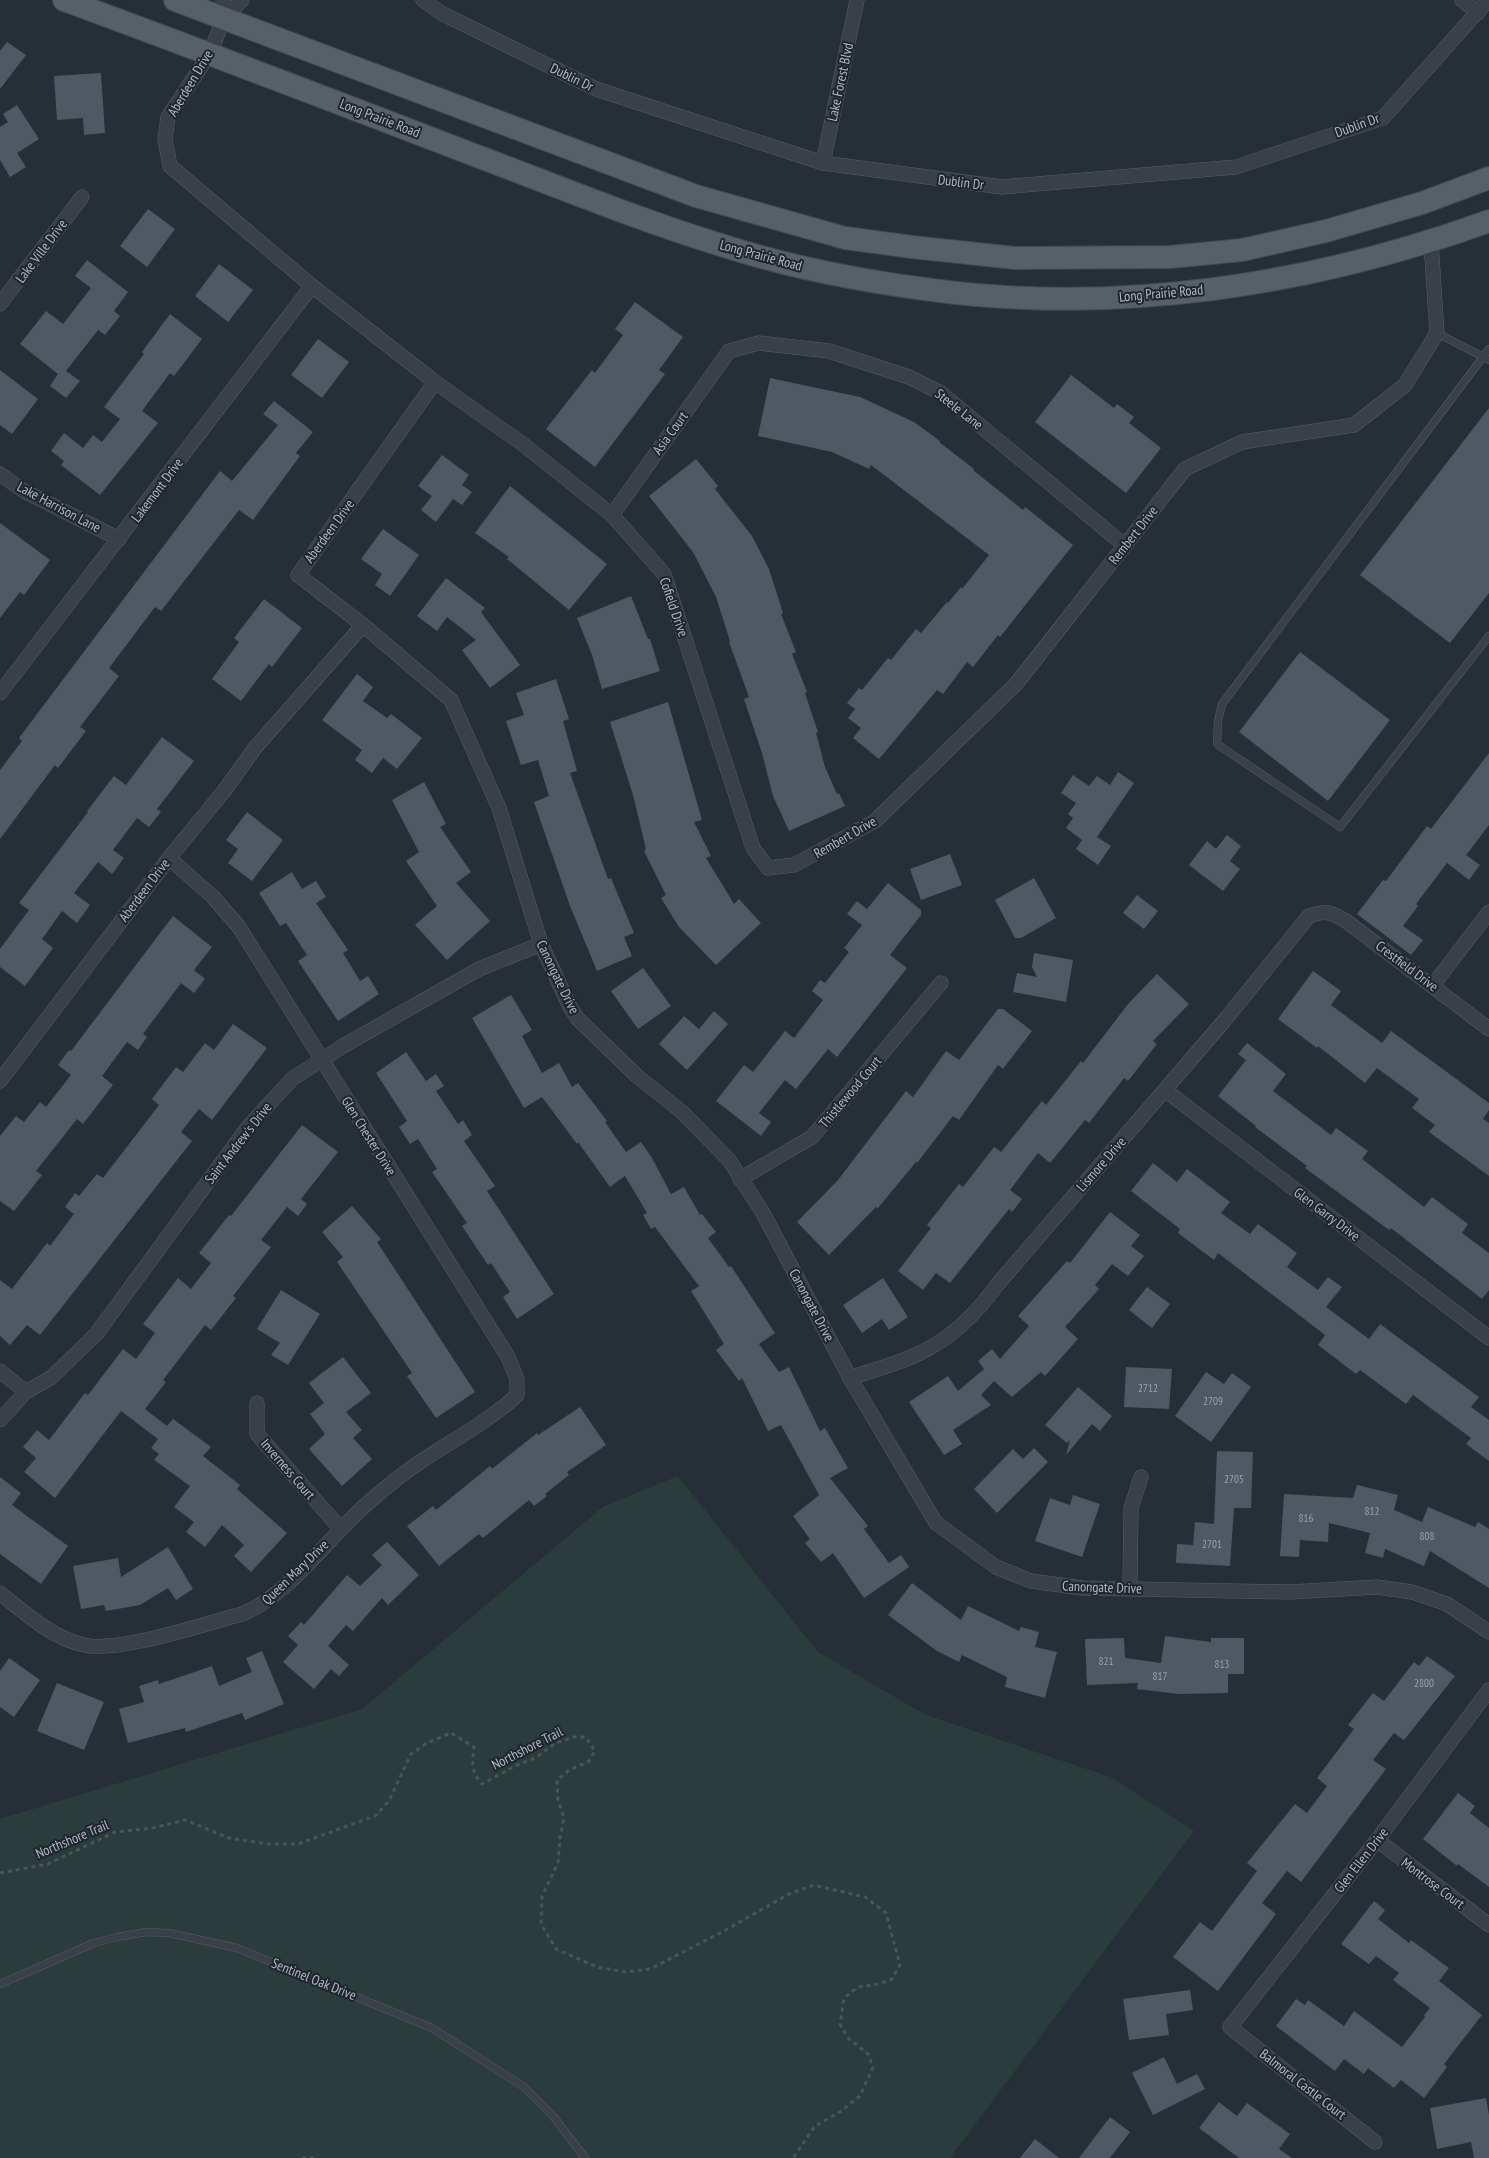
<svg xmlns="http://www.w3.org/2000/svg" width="1489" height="2158" viewBox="0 0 1489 2158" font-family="'PT Sans Narrow',sans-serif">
<rect width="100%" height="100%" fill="#262e38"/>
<path fill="#2a3c3b" d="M678,1476l140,176 108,63 185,62 83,54 -244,327h-950v-339l362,-110 242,-203z"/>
<g fill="#4e5964">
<path d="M7,42l19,13 -26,34v-38z"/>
<path d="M101,73l4,60 -21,2 -1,-17 -26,2 -3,-44z"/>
<path d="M17,105l22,34 -22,14 9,14 -16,10 -10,-17v-33l8,-5 -5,-8z"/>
<path d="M148,209l27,20 -28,38 -27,-21z"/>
<path d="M87,260l41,32 -14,19 6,5 -15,19 -7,-5 -32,41 14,10 -14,17 -16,-12 8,-12 -38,-30 26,-33 17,13 28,-36 -16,-12z"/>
<path d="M219,264l34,26 -25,32 -33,-26z"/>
<path d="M635,302l48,35 -24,33 6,4 -70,93 -49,-38 46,-59 3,3 28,-38 -8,-6z"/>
<path d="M170,314l32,25 -28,37 -4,-3 -28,38 16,12 -58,72 -39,-30 3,-4 -13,-10 13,-18 19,15 10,-13 9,7 18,-23 -16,-12 40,-53 -2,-2z"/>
<path d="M318,339l31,23 -27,36 -31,-23z"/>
<path d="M0,370l38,29 -26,35 -12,-9z"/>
<path d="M1071,375l43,33 3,-4 17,13 -5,6 32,25 -35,45 -91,-71z"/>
<path d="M770,378l90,19 54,25 26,19 -1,1 35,27 -1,1 50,40 2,-3 48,38 -73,92 -2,-2 -25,32 -6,-5 -24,32 -6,-4 -58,69 -26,-21 8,-10 -13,-10 7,-9 -8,-6 12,-15 3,2 26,-32 3,2 25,-31 5,4 26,-31 1,1 13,-16 1,2 27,-34 -118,-90 -2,4 -37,-17 -74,-16z"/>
<path d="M274,401l39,31 -17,21 4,3 -47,64 -14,-10 -78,101 -6,-4 -46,61 10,8 -39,51 6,4 -28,37 -3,-3 -55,74v-69l22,-29 -3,-3 201,-267 12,10 46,-56 -15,-11z"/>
<path d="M1489,408v185l-39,50 -90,-68z"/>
<path d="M442,455l27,20 -7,10 10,7 -10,13 -9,-6 -17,23 -15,-12 11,-14 -14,-10z"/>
<path d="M696,459l22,27 -3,3 37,47 17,33 14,44 -2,1 15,38 -4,2 15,38 -2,1 13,39 -2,1 9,34 12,27 2,-1 6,13 -56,25 -16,-35 -11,-43 -18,-54 5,-2 -20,-55 1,-1 -14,-44 -23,-45 -44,-56z"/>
<path d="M510,486l97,78 -38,46 -62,-51 2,-2 -34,-24z"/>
<path d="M0,523l50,37 -26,35 -4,-3 -20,26z"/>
<path d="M383,529l36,26 -29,41 -15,-11 7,-11 -21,-15z"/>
<path d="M446,578l39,30 -4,4 39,53 -30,23 -28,-38 14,-10 -29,-23 -10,14 -20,-15z"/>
<path d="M631,596l17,43h2l10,32 -58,18 -10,-34 -15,-37z"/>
<path d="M264,599l38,29 -30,39 -3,-3 -28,37 -29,-22 27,-37 -5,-4z"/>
<path d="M1300,652l90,68 -62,81 -89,-69z"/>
<path d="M357,674l16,13 -10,14 24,17 4,-4 31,24 -25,31 -14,-11 -11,15 -17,-13 7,-10 -40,-30z"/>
<path d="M556,679l13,40 -6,2 14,50 -7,2 38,106 3,-1 23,55 -10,4 8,19 -35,15 -27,-65 -36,-104 15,-6 -11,-36 -17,5 -15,-44 18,-6 -8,-22z"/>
<path d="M668,702l34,118 -8,2 17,34 -5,2 28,46 5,-5 22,24 -45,42 -37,-38 -18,-29 5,-3 -22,-44 2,-2 -13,-54 -23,-73z"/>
<path d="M162,737l32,24 -37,48 4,3 -12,15 -12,-9 -24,32 11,8 -12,16 -14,-12 -24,31 16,12 -13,18 -15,-12 -20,28 11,9 -28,38 -25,-19v-18l29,-39 -10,-7 69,-91 -1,-1 27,-35 12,9z"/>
<path d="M1489,753v72l-23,30 14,10 -11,15 -22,-17 -31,41 2,2 -15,20 20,14 -12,15 -54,-41 26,-34 3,1 41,-55 4,3z"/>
<path d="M1118,772l16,11 -37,54 14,9 -13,19 -22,-16 6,-9 -16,-12 7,-10 -5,-4 8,-11 -15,-10 12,-18 16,11 8,-10 13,9z"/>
<path d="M424,782l22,42 -6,3 31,45 -15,11 34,38 -43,39 -32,-35 22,-19 -31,-45 13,-9 -27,-52z"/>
<path d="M247,812l36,28 -31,41 -24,-18 10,-14 -12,-9z"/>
<path d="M1227,835l14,11 -11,15 10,8 -17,22 -34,-26 18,-24 9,8z"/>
<path d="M950,854l12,31 -41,15 -11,-31z"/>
<path d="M292,872l10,17 14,-8 10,16 -10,6 32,47 -5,3 17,28 8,-5 11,18 -41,27 -40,-60 9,-6 -21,-32 -6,3 -21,-33z"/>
<path d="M1034,878l22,40 -35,20h-6l-20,-38z"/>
<path d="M888,883l33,27v5l-31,40 17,13 -70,89 -9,-8 -32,40 -11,-9 -26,33 12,9 -10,14 -45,-35 28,-36 9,7 32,-41 9,7 29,-38 -11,-9 8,-11 5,3 24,-31 -5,-4 18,-23 -15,-11 10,-13 10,8z"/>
<path d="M1137,895l21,16 -14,18 -21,-16z"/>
<path d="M173,916l39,31 -18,23 11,9 -11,14 -13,-10 -38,51 4,3 -9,13 -11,-8 -25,34 11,9 -30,39 -6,-5 -41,52 6,4 -28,36 -14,-10v-65l16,-20 8,6 16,-20 6,5 25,-32 -13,-10 11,-15 2,1z"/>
<path d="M1034,953l39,7 -7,42 -53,-10 4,-19 20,4 -5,-10z"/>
<path d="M643,968l28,38 -33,23 -27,-38z"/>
<path d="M1313,971l28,20 -10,14 51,38 9,-12 98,72v7l-6,9 6,4v53l-60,-44 6,-7 -23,-17 7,-9 -42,-31 -12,15 -47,-37 -1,2 -39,-29z"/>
<path d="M1157,974l32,30 -36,37 4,3 -29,37 -4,-3 -35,45 -4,-3 -35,43 -12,-10 -28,37 12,9 -10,13 -3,-3 -59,74 -14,-10 -13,17 -25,-19 33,-43 -4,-3 32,-41 4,3 31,-40 7,5 41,-51 4,4 35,-44 2,2 45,-59z"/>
<path d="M511,995l21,35 -10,6 20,37 17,-10 13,24 6,-4 29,38 -2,1 21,30 15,-10 11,16 19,36 13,-7 16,28 2,-1 14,18 -8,6 21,29 2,-1 44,67 -16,11 20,28 10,-5 31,64 5,-3 23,40 -18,10 38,48 -4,3 25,34 12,-8 8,12 -45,31 -31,-45 -12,9 -16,-19 5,-4 -17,-23 26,-21 -38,-70 -13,6 -26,-53 -3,3 -23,-31 8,-6 -33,-53 8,-5 -44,-59 -4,2 -8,-14 4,-2 -22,-37 -15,11 -32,-45 -1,2 -35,-47 -18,11 -52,-90z"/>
<path d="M998,1009h5l29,22 -29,38 -5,-4 -39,55 -6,-4 -36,47 -1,-1 -38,46 -2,-1 -47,48 -32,-33 41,-42 68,-89 7,6 33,-46 13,9z"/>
<path d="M714,1011l14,13 -41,46 -28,-26 25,-28 15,13z"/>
<path d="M233,1024l34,24 -55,72 -13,-11 -18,23 11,9 -152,194 -13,-10 -17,20 -10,-9v-56l12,9 35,-46 3,3 24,-32 -9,-7 10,-14 4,3 18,-22 6,4 56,-73 -7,-6 24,-32 7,5 22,-29 9,7z"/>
<path d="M1247,1043l39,31 -13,17 58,44 5,-7 32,23 -6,8 62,48 8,-10 36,27 -6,9 27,20v37l-7,9 -91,-71 -2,2 -84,-62 2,-2 -52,-39 1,-1 -38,-30 28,-36 -8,-6z"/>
<path d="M406,1052l20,29 10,-7 8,12 -8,5 22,33 5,-4 9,15 -8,6 31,45 -8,5 67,103 -37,25 -14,-22 7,-5 -19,-29 -3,2 -26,-39 5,-3 -35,-51 5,-3 -19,-30 -8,5 -11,-17 8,-6 -31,-48z"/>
<path d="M302,1125l36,27 -37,47 6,5 -9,12 -11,-9 -26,33 10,7 -38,49 3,2 -25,32 -6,-5 -42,55 3,2 -21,27 22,17 6,-7 38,28 -8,9 37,29 -3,4 50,44 -36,39 -17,-16 10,-11 -22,-20 -17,22 -19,-15 8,-10 -20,-15 16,-21 -36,-26 5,-6 -8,-6 7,-9 -37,-28 -66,87 -31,-26 12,-14 -13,-11 14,-17 12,10 36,-47 3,2 35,-46 13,10 19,-26 -12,-9 35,-46 13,11 20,-26 -12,-10 30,-38 2,1z"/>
<path d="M1153,1163l24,19 10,-13 43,33 -9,11 29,21 8,-10 39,29 -10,14 31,23 10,-13 14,10 -16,20 43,32 11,-15 99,73 -8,10 18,13v41l-23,-17 5,-6 -58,-43 -7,9 -46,-34 -4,4 -38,-29 7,-10 -107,-82 -4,7 -36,-27 2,-4 -49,-38z"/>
<path d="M352,1206l29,33 -4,3 98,150 -39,26 -29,-42 5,-3 -75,-111 6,-5 -21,-25z"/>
<path d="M1110,1212l30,23 -9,11 13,10 -16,20 -16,-12 -17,21 4,4 -34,38 13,12 -33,37 -4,-4 -29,25 -18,-16 -13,14 10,10 -38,25 9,14 -18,11 -35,-53 39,-26 10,15 26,-22 -6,-8 14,-12 8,10 29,-33 -11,-10 49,-55 3,2z"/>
<path d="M883,1278l25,39 -19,13 -7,-11 -20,14 -19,-28z"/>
<path d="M1147,1287l23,17 -18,24 -23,-18z"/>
<path d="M281,1290l39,24 -32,51 -17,-10 9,-12 -23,-14z"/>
<path d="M343,1357l28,36 -25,19 16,18 -9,8 19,21 -30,27 -33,-37 16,-15 -15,-20 14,-11 -15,-20z"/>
<path d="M1126,1367l46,2 -3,40 -45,-2z"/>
<path d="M1206,1372l18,12 8,-11 19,14 -40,55 -36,-26z"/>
<path d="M1078,1387l34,29 -12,15 -8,-7 -26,31 4,-15 -3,3 -22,-18z"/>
<path d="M580,1407l26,38 -39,27 2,3 -24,19 2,2 -13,10 -5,-6 -46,38 -4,-4 -40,32 -32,-40 26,-20 3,4 54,-44 2,3 45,-36 1,2z"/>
<path d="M1034,1448l14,14 -51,51 -23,-24 39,-40 10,10z"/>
<path d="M1217,1451l36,1 -2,56h-17l-4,58 -54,-3 1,-19 16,1 2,-23 19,2z"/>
<path d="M0,1477l21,16 -9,12 56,41 -27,38 -41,-30z"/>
<path d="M1357,1485l41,10 -4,15 28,12 6,-15 47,20 3,-5 11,7v59l-59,-37 -6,15 -39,-17 -2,9 -18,-5 5,-20 -41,-10 -1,19 -28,-2 -1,17 -19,-1 4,-62 69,4z"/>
<path d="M1073,1495l27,9 -18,53 -47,-16 15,-43 20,7z"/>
<path d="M387,1542l32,33 -31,30 -6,-7 -29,33 -7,-6 -18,21 21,19 -10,11 -8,-7 -17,20 -31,-27 15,-17 -10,-9 13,-14 3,3 43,-50 13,11 22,-21 -10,-10z"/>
<path d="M168,1547l25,42 -17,11 -8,-12 -28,17 -34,6 -2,-6 -23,4 -8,-43 45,-8 3,19z"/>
<path d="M912,1583l49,37 7,-14 51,25 2,-4 18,5 -4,15 22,5 -12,46 -40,-11 2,-10 -45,-22 -3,7 -22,-11 -49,-36z"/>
<path d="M1165,1636l46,6v-4h33v36h-16v19l-49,1 -42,-5 1,-6 -51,2 -2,-46 39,-1 1,20 36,5z"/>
<path d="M262,1651l22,53 -39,16 -3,-7 -56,19 -1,-4 -57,15 -9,-34 25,-7 -5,-16 19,-6 1,4 53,-18 7,20 33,-14 -6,-14z"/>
<path d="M1427,1656l28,20 -51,64 -10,-7 -21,27 13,9 -85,113 -14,-11 -25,32 14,11 -58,77 -45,-34 27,-35 12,9 45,-60 -10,-8 48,-59 12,9 20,-27 -10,-8 37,-49 -6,-4 25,-32 11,8 30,-39 5,4z"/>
<path d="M9,1658l31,22 -26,37 -14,-10v-36z"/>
<path d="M57,1683l47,19 -20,48 -47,-19z"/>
<path d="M1458,1793l17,13 -5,7 19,15v59l-31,-23 -1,2 -34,-27z"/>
<path d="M1374,1901l11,9 -7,9 31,24 2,-3 38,28 -10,13 43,34 -38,49 3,3 -23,31 -23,-18 -7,8 -26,-20 -4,6 -20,-15 -9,12 -59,-45 20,-27 9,6 3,-5 36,26 10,-15 48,36 23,-30 -1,-2 6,-7 -37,-28 6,-7 -23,-17 -7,8 -28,-20z"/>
<path d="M1190,1990l3,20 -27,4 3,21 -40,5 -6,-41z"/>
<path d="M1164,2057l13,27 20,-10 8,15 -52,26 -21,-42z"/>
<path d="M1486,2098l3,17v43h-15l-3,-16 -34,7 -7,-41z"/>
<path d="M1219,2102l18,14 10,-13 43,31 -11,15 13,9h-53l-40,-30z"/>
<path d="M1110,2117l20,15 -20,26h-31z"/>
<path d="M1035,2139l24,19h-39z"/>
</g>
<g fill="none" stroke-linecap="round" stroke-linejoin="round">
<g stroke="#575e67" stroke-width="8">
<g id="service">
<path d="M1437,333l52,27"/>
<path d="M1489,349l-267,355 -4,17 -1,23 123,83 149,-191"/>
<path d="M0,1984l94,-41 23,-6 29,-5 23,1 68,15 195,80 92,59 29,29 32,42"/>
</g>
</g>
<g stroke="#575e67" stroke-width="15">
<g id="minor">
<path d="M223,0l1,18 -14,35 -42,64 -3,22 5,27 142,120 123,96 -137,193 65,50 88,75 48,108 42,136 29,63 8,12 59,57 45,36 47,48 34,53 87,165 86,145 60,44 35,14 51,7 208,4 87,-5 35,5 35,12 42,28"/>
<path d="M423,0l18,13 155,76 227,74 179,24 234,-20 147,-49 105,-118"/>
<path d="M1462,0l16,13"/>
<path d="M224,18l18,-18"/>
<path d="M823,163l34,-163"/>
<path d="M0,304l82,-107"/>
<path d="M435,382l89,63 88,70 52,59 89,274 15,20 26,-3 81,-44 141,-137 169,-215 57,-27 112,-17 51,-40 32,-52 -6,-91"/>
<path d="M0,474l24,17 95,48"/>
<path d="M612,515l117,-164 30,-8 70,8 80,26 32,16 183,152"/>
<path d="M0,693l312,-407"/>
<path d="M1433,985l56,-73"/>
<path d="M0,1081l169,-223 55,-67 31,-43 108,-123"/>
<path d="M1165,1090l324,248"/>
<path d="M740,1179l72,-42 129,-154"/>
<path d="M0,1371l26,21"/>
<path d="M850,1378c23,-8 48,-14 70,-25 31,-15 57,-40 77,-68l227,-264 85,-105c17,-6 22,-4 37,5l143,108"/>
<path d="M257,1403v31l83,94"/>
<path d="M0,1420l26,-28 26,-15 45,-44 151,-206 44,-48 51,-33 136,-77 62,-25"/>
<path d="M1130,1588l1,-80 10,-31"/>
<path d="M0,1593c25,20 52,45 84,52 35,8 120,-21 158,-31 48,-19 87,-78 127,-112 16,-14 33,-28 51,-40 33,-22 68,-40 97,-67v-16l-9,-22 -269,-430 -26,-30 -44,-39"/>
<path d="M1377,1840l112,85"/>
<path d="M1375,2142l-145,-115 147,-187 112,-150"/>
</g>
</g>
<g stroke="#424952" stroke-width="24">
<g id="primary">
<path d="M64,0c136,50 270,101 405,153 83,31 167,66 252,92 68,22 140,36 211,45 187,25 381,-5 557,-69"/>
<path d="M175,0l521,196 149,42 67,9 103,11 155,-1 72,-7 84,-19 96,-28 67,-25"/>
</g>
</g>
<g stroke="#475759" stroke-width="3" stroke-dasharray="4 4" stroke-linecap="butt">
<path d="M0,1873l48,-9 67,-32 38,-4 32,-8 44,18 38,6h31l77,-28 14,-15 22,-47 16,-11 24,-10 23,14c-2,16 -3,25 8,37l35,-19 18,-7 21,-15 18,-6h12l9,14 -7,11 -19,8 -12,10 1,20 6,18 -4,20 -2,25 -16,33 -1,28 15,25 41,18 29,5 24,-3 72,-37 67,-38 25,-9 51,12 21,16 14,52 -8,14 -13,5 -21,3 -14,11 -4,26 8,14 20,16 5,13 -13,29 -20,16 -25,14 -22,32"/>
<path d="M302,2158h13"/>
</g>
<use href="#service" stroke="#394049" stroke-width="7"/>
<use href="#minor" stroke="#394049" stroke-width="14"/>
<use href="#primary" stroke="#575f69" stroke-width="22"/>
</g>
<g text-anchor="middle" stroke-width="4" stroke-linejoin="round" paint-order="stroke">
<g font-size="11" fill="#9aa2ad">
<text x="1148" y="1392">2712</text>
<text x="1213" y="1405">2709</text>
<text x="1234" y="1483">2705</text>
<text x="1372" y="1515">812</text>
<text x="1306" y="1522">816</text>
<text x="1427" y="1540">808</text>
<text x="1212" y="1548">2701</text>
<text x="1106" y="1665">821</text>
<text x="1222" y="1668">813</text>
<text x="1160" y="1680">817</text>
<text x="1424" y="1687">2800</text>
</g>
<g font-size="14" fill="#b4bbc5" stroke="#1e252e">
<text transform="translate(572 77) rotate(26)" y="5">Dublin Dr</text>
<text transform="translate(840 82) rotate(-78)" y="5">Lake Forest Blvd</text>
<text transform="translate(190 83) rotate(-59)" y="5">Aberdeen Drive</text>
<text transform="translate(380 118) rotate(21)" y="5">Long Prairie Road</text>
<text transform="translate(1357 125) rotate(-20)" y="5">Dublin Dr</text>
<text transform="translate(961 182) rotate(7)" y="5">Dublin Dr</text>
<text transform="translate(41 251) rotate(-53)" y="5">Lake Ville Drive</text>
<text transform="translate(761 255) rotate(15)" y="5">Long Prairie Road</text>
<text transform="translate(1161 293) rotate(-5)" y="5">Long Prairie Road</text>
<text transform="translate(959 409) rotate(38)" y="5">Steele Lane</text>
<text transform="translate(670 433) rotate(-54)" y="5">Asia Court</text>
<text transform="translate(157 490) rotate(-53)" y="5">Lakemont Drive</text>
<text transform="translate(59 507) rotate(28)" y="5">Lake Harrison Lane</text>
<text transform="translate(329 531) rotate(-54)" y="5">Aberdeen Drive</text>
<text transform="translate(1133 535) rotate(-52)" y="5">Rembert Drive</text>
<text transform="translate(674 607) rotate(71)" y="5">Cofield Drive</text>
<text transform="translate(845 837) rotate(-30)" y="5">Rembert Drive</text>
<text transform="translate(144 890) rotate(-53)" y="5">Aberdeen Drive</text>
<text transform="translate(1407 966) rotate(37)" y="5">Crestfield Drive</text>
<text transform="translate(558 977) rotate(64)" y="5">Canongate Drive</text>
<text transform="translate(850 1092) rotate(-50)" y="5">Thistlewood Court</text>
<text transform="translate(369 1136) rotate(58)" y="5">Glen Chester Drive</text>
<text transform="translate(238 1143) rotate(-52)" y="5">Saint Andrew's Drive</text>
<text transform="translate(1101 1164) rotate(-49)" y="5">Lismore Drive</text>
<text transform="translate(1327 1214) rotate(37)" y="5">Glen Garry Drive</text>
<text transform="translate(812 1305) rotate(62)" y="5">Canongate Drive</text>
<text transform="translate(288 1469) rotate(49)" y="5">Inverness Court</text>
<text transform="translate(295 1572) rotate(-44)" y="5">Queen Mary Drive</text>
<text transform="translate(1102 1587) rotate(2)" y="5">Canongate Drive</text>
<text transform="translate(527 1748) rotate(-27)" y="5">Northshore Trail</text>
<text transform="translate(72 1839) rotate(-23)" y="5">Northshore Trail</text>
<text transform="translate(1361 1860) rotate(-52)" y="5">Glen Ellen Drive</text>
<text transform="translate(1433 1883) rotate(37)" y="5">Montrose Court</text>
<text transform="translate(314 1979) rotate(22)" y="5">Sentinel Oak Drive</text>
<text transform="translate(1303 2084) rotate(38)" y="5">Balmoral Castle Court</text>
</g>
</g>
</svg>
